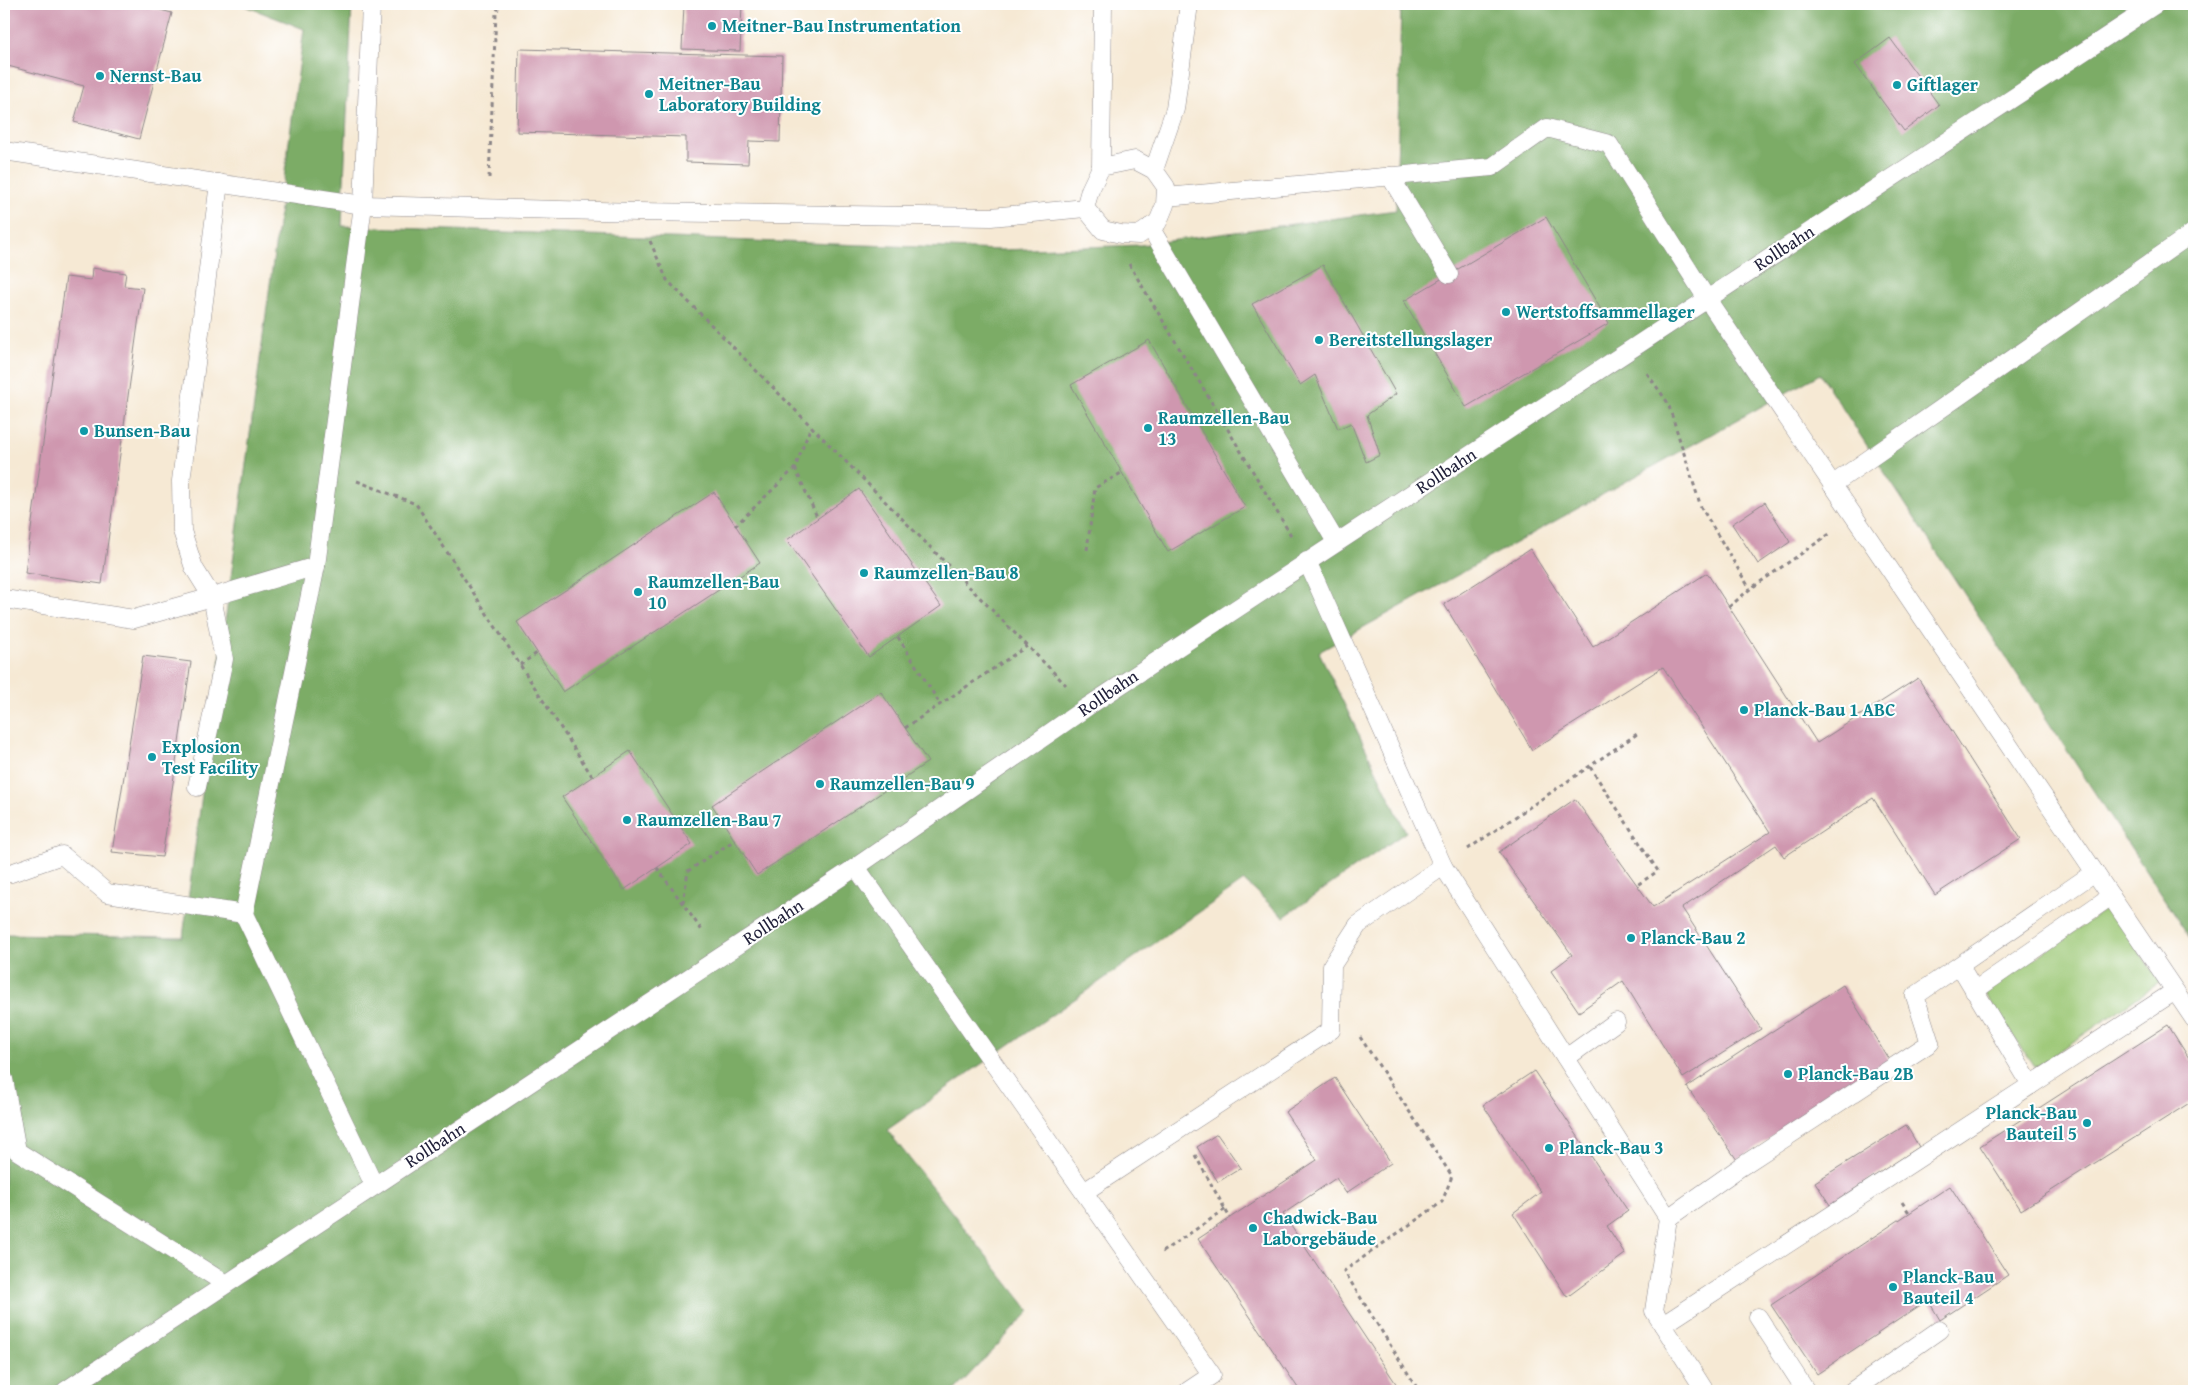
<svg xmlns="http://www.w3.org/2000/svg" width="2198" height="1395" viewBox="0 0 2198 1395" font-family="'Gentium Book Plus',serif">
<rect width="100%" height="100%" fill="#fff"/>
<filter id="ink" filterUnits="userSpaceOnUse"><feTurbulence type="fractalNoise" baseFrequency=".02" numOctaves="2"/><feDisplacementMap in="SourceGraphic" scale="10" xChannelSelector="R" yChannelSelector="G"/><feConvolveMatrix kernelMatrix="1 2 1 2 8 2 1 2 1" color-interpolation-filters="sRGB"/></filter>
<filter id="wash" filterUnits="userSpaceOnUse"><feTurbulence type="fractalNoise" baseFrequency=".0096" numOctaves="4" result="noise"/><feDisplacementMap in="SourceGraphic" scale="20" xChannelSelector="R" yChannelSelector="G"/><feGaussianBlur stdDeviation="1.12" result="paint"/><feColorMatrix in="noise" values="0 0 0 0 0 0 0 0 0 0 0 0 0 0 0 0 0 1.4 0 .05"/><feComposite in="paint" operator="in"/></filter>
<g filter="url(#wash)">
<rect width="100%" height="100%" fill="#f6e9d4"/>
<path fill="#9bc775" stroke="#5e7458" d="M2109,907l51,75 -125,86 -50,-75z"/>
<path fill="#7cac66" stroke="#4f6750" d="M240,4h112l-10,222 659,24 139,-5 256,-35 5,-206h793v940l-374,-570 -501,278 87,180 -122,85 -40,-36 -357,249 143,181 -76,80h-950v-457l179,3 121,-908z"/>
<g id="blocks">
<g fill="#cf97af">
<path d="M4,4h133l35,9 -33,126 -65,-17 10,-36 -80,-21z"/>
<path d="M684,4h58l-2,47 -58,-2z"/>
<path d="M1890,38l49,67 -35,26 -49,-67z"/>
<path d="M519,49l263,7 -2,86 -31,-1 -1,23 -62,-2v-25l-169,-5z"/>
<path d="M1546,217l63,106 -143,84 -62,-106z"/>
<path d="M1323,265l73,129 -29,21 13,40 -14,7 -15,-39 -13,6 -23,-54 -15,10 -48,-81z"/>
<path d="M92,268l34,5 -2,13 19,2 -41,296 -77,-11 41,-296 25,3z"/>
<path d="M1149,340l96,167 -77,45 -97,-167z"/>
<path d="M859,489l82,117 -72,51 -82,-117z"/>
<path d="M714,492l46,71 -197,129 -46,-70z"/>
<path d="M1765,502l25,40 -32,22 -26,-40z"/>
<path d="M1530,549l63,98 114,-74 110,170 101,-65 103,161 -86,56 -62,-97 -89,59 -8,-12 -94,63 79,121 -78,49 -60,-97 -44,31 -28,-41 21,-16 -73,-103 76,-53 78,108 117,-75 -107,-165 -131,83 -88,-146z"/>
<path d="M143,656l48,6 -29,195 -50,-5z"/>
<path d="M881,692l47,70 -171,113 -45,-70z"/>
<path d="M630,751l62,93 -68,46 -62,-93z"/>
<path d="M1843,985l46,75 -152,100 -50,-73z"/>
<path d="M2168,1025l26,41v34l-173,110 -41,-64z"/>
<path d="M1534,1071l94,140 -21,15 18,28 -58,43 -54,-84 28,-21 -58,-87z"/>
<path d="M1335,1078l56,85 -45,30 -10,-15 -53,36 118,177h-101l-102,-152 119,-79 -32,-48z"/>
<path d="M1906,1125l13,22 -89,58 -15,-23z"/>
<path d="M1217,1134l24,34 -23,14 -21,-35z"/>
<path d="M1950,1186l58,89 -68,45 -12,-20 -111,74 -46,-69z"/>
</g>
</g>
</g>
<g filter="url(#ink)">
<use href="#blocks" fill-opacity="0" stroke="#8c8688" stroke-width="1"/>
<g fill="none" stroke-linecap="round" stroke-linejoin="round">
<g stroke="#8c8688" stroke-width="19">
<g id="lane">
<path d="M371,4l-8,201 -47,361 -72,348 130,271"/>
<path d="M4,151l359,54 275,7 353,5 94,-9"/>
<path d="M1135,160l19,10 12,17 -1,18 -7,17 -19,13 -18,-1 -18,-4 -18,-22 5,-18 11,-23z"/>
<path d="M1101,167l2,-163"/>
<path d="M1154,170l21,-61 14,-105"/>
<path d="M1390,176l59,98"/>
<path d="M219,183l-38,298 1,50 12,37 18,29 104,-31"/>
<path d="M1166,197l326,-30 55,-39 62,16 98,155 487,720"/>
<path d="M1150,227l186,315"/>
<path d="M1832,485l362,-253"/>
<path d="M1307,561l136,305 225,352 -14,93 51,80"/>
<path d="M4,599l130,20 78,-22 12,62 -27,128"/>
<path d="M856,867l356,508 -24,16"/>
<path d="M4,873h7l51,-18 45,38 137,21"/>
<path d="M1960,966l71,119"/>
<path d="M1974,991l137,-95"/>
<path d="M1566,1058l50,-36"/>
<path d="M4,1079l13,72 209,133"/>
<path d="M1084,1192l247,-162 1,-65 26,-40 85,-59"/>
<path d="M1668,1218l71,-50 191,-125 -15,-47 180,-124"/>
<path d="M1758,1317l48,74"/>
<path d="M1663,1325l512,-334"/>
<path d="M65,1391l791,-524 231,-160 1069,-703"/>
<path d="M1852,1391l87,-61"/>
</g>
</g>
<g stroke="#8c8688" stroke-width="3" stroke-dasharray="4 4" stroke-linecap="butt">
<path d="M489,178l7,-165 4,-9"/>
<path d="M650,241l17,39 399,405"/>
<path d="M1129,264l163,273"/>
<path d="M1647,373l21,30 33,104 49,82"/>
<path d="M795,468l23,51"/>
<path d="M357,481l59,23 176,272"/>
<path d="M735,526l60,-58 16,-42"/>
<path d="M1087,550l8,-62 28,-16"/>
<path d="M1729,607l21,-18 81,-56"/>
<path d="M898,637l42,67"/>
<path d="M520,665l17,-12"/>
<path d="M905,728l122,-82"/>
<path d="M1590,767l68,104 -21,14"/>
<path d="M1468,849l169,-115"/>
<path d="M657,868l46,64"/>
<path d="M683,903l5,-32 47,-31"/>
<path d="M1360,1037l92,139 -10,26 -98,69 75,120"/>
<path d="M1195,1155l35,63"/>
<path d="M1902,1202l8,12"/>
<path d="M1162,1252l64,-43"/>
</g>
<use href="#lane" stroke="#fff" stroke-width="18"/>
</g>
</g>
<g fill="#0f9aa8" stroke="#fff" stroke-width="2">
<circle cx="712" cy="26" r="5"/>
<circle cx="100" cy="76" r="5"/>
<circle cx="1897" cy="85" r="5"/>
<circle cx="649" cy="94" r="5"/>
<circle cx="1506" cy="312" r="5"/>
<circle cx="1319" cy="340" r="5"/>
<circle cx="1148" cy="428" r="5"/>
<circle cx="84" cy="431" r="5"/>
<circle cx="864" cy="573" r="5"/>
<circle cx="638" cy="592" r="5"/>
<circle cx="1744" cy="710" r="5"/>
<circle cx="152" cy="757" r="5"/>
<circle cx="820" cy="784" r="5"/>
<circle cx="627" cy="820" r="5"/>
<circle cx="1631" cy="938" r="5"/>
<circle cx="1788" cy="1074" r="5"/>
<circle cx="2087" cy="1123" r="5"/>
<circle cx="1549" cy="1148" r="5"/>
<circle cx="1253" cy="1228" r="5"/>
<circle cx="1893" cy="1287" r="5"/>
</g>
<g text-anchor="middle" stroke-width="4" stroke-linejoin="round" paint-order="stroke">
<g font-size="18" font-weight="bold" fill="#0d838f" stroke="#fff" text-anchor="start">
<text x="722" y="32">Meitner-Bau Instrumentation</text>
<text x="110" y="82">Nernst-Bau</text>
<text x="659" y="90">Meitner-Bau<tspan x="659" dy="21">Laboratory Building</tspan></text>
<text x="1907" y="91">Giftlager</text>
<text x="1516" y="318">Wertstoffsammellager</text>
<text x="1329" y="346">Bereitstellungslager</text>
<text x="1158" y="424">Raumzellen-Bau<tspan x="1158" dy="21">13</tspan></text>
<text x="94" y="437">Bunsen-Bau</text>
<text x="874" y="579">Raumzellen-Bau 8</text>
<text x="648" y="588">Raumzellen-Bau<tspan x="648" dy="21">10</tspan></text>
<text x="1754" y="716">Planck-Bau 1 ABC</text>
<text x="162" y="753">Explosion<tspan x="162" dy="21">Test Facility</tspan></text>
<text x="830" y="790">Raumzellen-Bau 9</text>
<text x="637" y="826">Raumzellen-Bau 7</text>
<text x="1641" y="944">Planck-Bau 2</text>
<text x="1798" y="1080">Planck-Bau 2B</text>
<text x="2077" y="1119" text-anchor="end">Planck-Bau<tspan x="2077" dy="21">Bauteil 5</tspan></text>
<text x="1559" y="1154">Planck-Bau 3</text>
<text x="1263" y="1224">Chadwick-Bau<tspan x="1263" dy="21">Laborgebäude</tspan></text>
<text x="1903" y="1283">Planck-Bau<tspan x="1903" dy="21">Bauteil 4</tspan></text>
</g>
<g font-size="18" fill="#22223b" stroke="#fff">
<text transform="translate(1784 248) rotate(-33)" y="6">Rollbahn</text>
<text transform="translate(1446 471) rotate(-33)" y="6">Rollbahn</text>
<text transform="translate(1108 693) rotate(-34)" y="6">Rollbahn</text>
<text transform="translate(773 922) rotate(-33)" y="6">Rollbahn</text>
<text transform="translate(435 1145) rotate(-33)" y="6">Rollbahn</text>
</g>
</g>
<rect width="2198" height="1395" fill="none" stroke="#fff" stroke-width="20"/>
</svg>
